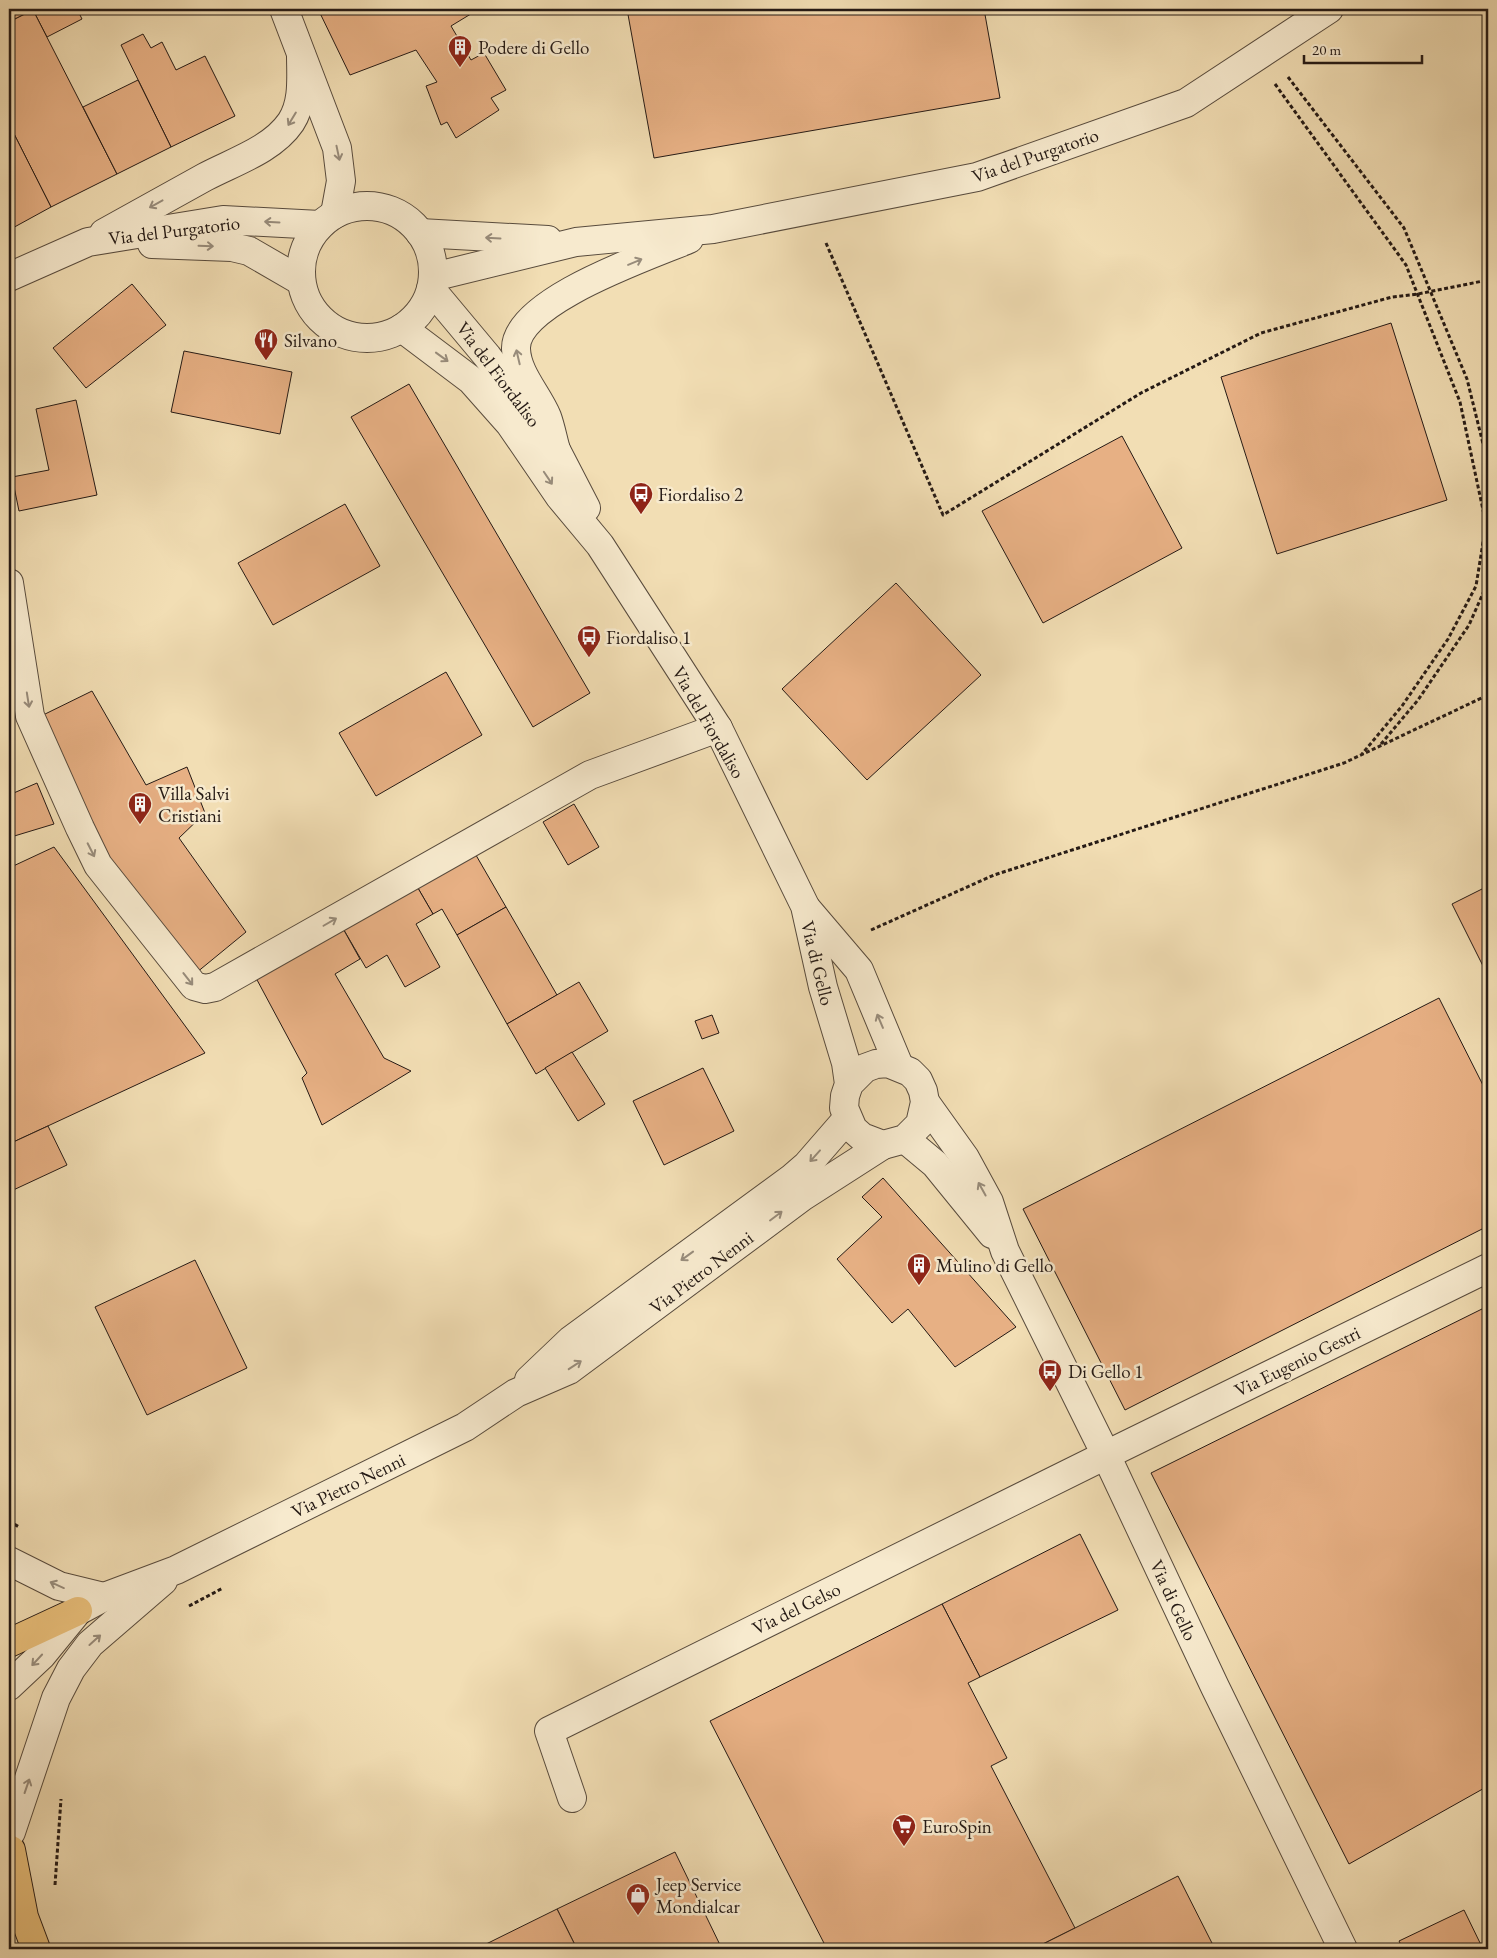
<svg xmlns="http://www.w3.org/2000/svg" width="1497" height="1958" viewBox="0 0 1497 1958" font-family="'EB Garamond',serif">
<rect width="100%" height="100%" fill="#f2deb4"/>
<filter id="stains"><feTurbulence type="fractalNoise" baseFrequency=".004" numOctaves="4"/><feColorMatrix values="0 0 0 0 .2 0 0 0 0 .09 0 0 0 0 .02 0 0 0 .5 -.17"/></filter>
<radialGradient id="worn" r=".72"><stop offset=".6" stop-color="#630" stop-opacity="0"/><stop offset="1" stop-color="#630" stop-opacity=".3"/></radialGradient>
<g fill="#e7b084" stroke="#251a15">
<path d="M9,9h26l-26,13z"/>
<path d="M35,9h42l5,10 -35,18 -14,-27z"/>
<path d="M318,9h161l-28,17 20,34 13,-7 22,37 -15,8 8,12 -43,28 -9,-16 -6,3 -15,-39 11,-4 -21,-32 -66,25z"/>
<path d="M627,9h357l16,89 -346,60z"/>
<path d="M33,10l84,164 -66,33 -42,-83v-102z"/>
<path d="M143,34l8,14 11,-6 14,28 29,-14 30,60 -64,31 -50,-102z"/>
<path d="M138,80l33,67 -54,27 -34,-67z"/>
<path d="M9,124l42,83 -42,23z"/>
<path d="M132,284l34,41 -80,63 -33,-40z"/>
<path d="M1391,323l56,177 -170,54 -56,-177z"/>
<path d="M184,351l108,21 -12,62 -109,-22z"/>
<path d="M409,384l181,309 -57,34 -182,-310z"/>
<path d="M76,400l21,95 -78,16 -7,-34 37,-7 -13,-61z"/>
<path d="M1122,436l60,112 -139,75 -61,-112z"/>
<path d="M345,504l35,62 -107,59 -35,-62z"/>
<path d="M896,583l85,92 -114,105 -85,-91z"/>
<path d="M446,672l36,63 -106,61 -37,-63z"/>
<path d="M92,691l54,94 41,-18 18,46 -26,25 67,94 -50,41 -96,-119 -61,-137z"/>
<path d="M37,783l17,41 -43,13 -2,-7v-35z"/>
<path d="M574,804l25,43 -31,18 -25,-43z"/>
<path d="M54,847l151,206 -196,91v-276z"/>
<path d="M473,850l33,57 -49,28 -15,-26 -9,5 -18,-31z"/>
<path d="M415,883l18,31 -17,10 24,43 -35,20 -18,-32 -21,13 -25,-43z"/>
<path d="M1488,886v90l-36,-72z"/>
<path d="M506,907l51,88 -50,29 -50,-89z"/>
<path d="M341,925l19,34 -25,15 49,84 27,13 -89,54 -20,-47 5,-5 -51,-95z"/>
<path d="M579,982l29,49 -72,43 -29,-50z"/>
<path d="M1439,998l49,97v131l-363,184 -102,-201z"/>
<path d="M712,1015l7,18 -17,6 -7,-18z"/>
<path d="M572,1052l33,52 -27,17 -33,-53z"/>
<path d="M703,1068l31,63 -70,34 -31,-64z"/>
<path d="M48,1126l19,39 -58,27v-48z"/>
<path d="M883,1178l133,149 -61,40 -47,-58 -16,14 -55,-64 45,-42 -20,-20z"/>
<path d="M195,1260l52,108 -100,47 -52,-108z"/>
<path d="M1488,1306v480l-139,78 -198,-391z"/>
<path d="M1080,1534l38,76 -138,67 -38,-73z"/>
<path d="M942,1604l38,73 -12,6 39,75 -16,8 84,162 -42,21h-206l-117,-228z"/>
<path d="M675,1852l47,97h-145l-20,-40z"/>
<path d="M1178,1876l37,73h-182l42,-21z"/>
<path d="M557,1909l20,40h-101z"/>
<path d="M1464,1910l19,39h-80l-4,-8z"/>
</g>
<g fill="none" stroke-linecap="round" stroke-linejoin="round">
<g stroke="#584b3d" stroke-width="30">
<g id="minor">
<path d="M284,9l53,139 4,33 -6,33"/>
<circle cx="367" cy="272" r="66"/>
<path d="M104,233c34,-19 67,-37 101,-56 28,-15 67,-27 86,-55 13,-20 10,-45 10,-67"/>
<path d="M420,233l128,7"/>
<path d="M152,244l80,3 17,4 52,30"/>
<path d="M9,277l79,-35 135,-22 97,5"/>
<path d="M433,277l143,-35 137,-13 264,-52 209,-74 143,-94"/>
<path d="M431,289l56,67 69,94 30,58"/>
<path d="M402,328l69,52 39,44 50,73 40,48 118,183 87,178 18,81 23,76 3,21 -4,12 -1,12 9,21 9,8 21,8 22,-6 15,-15 5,-22 -2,-11 -5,-11 -8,-8 -22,-9 -12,1 -11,4 -16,16"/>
<path d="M556,450c-3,-10 -5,-22 -9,-33 -9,-22 -30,-43 -31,-68 -2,-48 136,-94 173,-110"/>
<path d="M9,583l21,133 50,112 18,37 96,121 11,3 10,-2 375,-212 128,-47"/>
<path d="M807,909l52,61 40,96"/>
<path d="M925,1102l40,56 24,44 16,49 101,204 109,232 128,262"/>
<path d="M905,1139l30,25 57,70"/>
<path d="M529,1380l42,-40 221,-162 15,-13 40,-46"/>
<path d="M9,1561l50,25 45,11"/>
<path d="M9,1686l33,-31 36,-44 26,-14 72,-27 289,-143 51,-34 53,-23 233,-173 81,-52"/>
<path d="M572,1798l-23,-67 557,-276 382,-187"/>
<path d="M11,1832l45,-134 15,-29 19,-25 73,-63"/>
</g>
</g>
<g stroke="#251a15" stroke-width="30">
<g id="highway">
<path d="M9,1643l69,-32"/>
<path d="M11,1850l13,67 12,32"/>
</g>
</g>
<g stroke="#251a15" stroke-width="3" stroke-dasharray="4 2.5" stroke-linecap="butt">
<path d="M1288,77l116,151 63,151 21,85"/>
<path d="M1275,84l131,181 54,137 26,122 -10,62 -28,53 -46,67 -40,48"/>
<path d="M826,243l117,272 198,-122 120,-60 131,-36 26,-3 70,-14"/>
<path d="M1381,744l37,-44 51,-75 19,-43"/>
<path d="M871,930l123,-55 350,-112 144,-68"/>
<path d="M9,1521l10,6"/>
<path d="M189,1606l34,-18"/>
<path d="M55,1885l6,-86"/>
</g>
<use href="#minor" stroke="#f7eace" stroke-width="28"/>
<use href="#highway" stroke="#e9bf7a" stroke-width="28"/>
</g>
<defs><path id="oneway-shaft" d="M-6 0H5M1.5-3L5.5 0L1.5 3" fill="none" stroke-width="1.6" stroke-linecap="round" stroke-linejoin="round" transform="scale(1.25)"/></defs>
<g stroke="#988c7b">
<use href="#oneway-shaft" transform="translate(292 119) rotate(121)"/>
<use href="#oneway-shaft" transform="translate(338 153) rotate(78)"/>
<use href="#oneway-shaft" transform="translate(156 204) rotate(151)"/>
<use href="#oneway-shaft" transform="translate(272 222) rotate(-177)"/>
<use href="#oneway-shaft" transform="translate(493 238) rotate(-177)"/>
<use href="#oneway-shaft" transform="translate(206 246) rotate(2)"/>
<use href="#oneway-shaft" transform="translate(635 262) rotate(-23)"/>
<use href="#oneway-shaft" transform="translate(442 357) rotate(36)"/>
<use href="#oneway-shaft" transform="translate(518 357) rotate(-103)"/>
<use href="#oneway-shaft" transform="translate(548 478) rotate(56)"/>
<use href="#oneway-shaft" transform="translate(28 700) rotate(81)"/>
<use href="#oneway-shaft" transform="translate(91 850) rotate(63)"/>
<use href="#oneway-shaft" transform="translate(330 922) rotate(-30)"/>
<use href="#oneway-shaft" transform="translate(188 979) rotate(52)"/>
<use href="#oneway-shaft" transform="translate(880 1021) rotate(-113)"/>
<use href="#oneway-shaft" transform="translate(815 1156) rotate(132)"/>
<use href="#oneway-shaft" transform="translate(982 1189) rotate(-119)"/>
<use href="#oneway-shaft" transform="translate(776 1216) rotate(-37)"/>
<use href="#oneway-shaft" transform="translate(687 1256) rotate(144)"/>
<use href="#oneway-shaft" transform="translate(575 1365) rotate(-33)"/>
<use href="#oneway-shaft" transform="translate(57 1585) rotate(-156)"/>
<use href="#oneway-shaft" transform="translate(95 1640) rotate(-42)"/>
<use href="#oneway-shaft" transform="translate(37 1660) rotate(133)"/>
<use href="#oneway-shaft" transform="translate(27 1786) rotate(-71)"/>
</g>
<defs>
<g id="building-pin" transform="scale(1.25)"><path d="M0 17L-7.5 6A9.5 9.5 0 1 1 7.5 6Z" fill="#8f2418" stroke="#f7eace"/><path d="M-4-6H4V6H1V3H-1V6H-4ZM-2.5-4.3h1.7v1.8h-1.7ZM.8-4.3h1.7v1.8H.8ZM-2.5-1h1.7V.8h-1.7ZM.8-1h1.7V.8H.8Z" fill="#fff"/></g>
<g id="restaurant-pin" transform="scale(1.25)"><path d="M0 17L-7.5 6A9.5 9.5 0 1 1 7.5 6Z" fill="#8f2418" stroke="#f7eace"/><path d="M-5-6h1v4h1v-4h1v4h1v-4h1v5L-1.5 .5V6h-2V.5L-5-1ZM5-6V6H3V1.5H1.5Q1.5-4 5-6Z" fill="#fff"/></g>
<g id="bus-pin" transform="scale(1.25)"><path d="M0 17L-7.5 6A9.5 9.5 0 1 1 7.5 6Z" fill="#8f2418" stroke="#f7eace"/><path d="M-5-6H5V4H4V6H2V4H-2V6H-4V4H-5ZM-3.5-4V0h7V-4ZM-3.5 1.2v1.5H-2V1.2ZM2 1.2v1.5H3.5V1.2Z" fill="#fff"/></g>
<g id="supermarket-pin" transform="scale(1.25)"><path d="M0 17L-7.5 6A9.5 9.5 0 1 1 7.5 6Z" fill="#8f2418" stroke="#f7eace"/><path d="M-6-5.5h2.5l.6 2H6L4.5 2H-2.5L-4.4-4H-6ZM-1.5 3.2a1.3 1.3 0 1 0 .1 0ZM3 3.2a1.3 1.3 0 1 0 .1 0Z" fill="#fff"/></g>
<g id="shop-pin" transform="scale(1.25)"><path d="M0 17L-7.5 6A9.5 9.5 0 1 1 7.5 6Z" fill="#8f2418" stroke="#f7eace"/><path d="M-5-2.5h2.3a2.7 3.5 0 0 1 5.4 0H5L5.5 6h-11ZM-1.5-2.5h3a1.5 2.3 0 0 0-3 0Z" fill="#fff"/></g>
</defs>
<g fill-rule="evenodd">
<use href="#building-pin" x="460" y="47"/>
<use href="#restaurant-pin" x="266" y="340"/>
<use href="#bus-pin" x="641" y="494"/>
<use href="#bus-pin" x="589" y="637"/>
<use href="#building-pin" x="140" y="804"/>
<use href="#building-pin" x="919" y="1265"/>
<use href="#bus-pin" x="1050" y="1371"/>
<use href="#supermarket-pin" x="904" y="1826"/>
<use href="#shop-pin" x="638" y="1895"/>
</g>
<g text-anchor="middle" stroke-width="5" stroke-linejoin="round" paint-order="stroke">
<g font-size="19" fill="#251a15" stroke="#f7eace" text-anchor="start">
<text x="478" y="54">Podere di Gello</text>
<text x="284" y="347">Silvano</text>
<text x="658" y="501">Fiordaliso 2</text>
<text x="606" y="644">Fiordaliso 1</text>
<text x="158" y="800">Villa Salvi<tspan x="158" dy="22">Cristiani</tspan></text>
<text x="936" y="1272">Mulino di Gello</text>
<text x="1068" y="1378">Di Gello 1</text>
<text x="922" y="1833">EuroSpin</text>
<text x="656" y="1891">Jeep Service<tspan x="656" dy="22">Mondialcar</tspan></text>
</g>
<g font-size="19" fill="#251a15" stroke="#f7eace">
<text transform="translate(1035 155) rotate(-19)" y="7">Via del Purgatorio</text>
<text transform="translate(174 230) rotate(-7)" y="7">Via del Purgatorio</text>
<text transform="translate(499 374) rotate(53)" y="7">Via del Fiordaliso</text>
<text transform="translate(709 722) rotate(60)" y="7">Via del Fiordaliso</text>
<text transform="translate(818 963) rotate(76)" y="7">Via di Gello</text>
<text transform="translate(701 1272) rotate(-37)" y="7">Via Pietro Nenni</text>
<text transform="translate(1297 1361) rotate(-26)" y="7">Via Eugenio Gestri</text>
<text transform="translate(348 1485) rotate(-26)" y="7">Via Pietro Nenni</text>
<text transform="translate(1174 1600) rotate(65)" y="7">Via di Gello</text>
<text transform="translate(796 1608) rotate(-26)" y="7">Via del Gelso</text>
</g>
</g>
<rect width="1497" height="1958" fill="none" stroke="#f2deb4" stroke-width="30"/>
<rect x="10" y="10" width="1477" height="1938" fill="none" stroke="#251a15" stroke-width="2.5"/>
<rect x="15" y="15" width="1467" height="1928" fill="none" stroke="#251a15"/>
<path d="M1304 55v8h118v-8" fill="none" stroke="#251a15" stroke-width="2.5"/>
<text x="1312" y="55" font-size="15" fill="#251a15" stroke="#f7eace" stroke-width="4" paint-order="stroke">20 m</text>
<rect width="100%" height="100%" filter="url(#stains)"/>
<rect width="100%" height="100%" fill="url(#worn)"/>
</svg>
